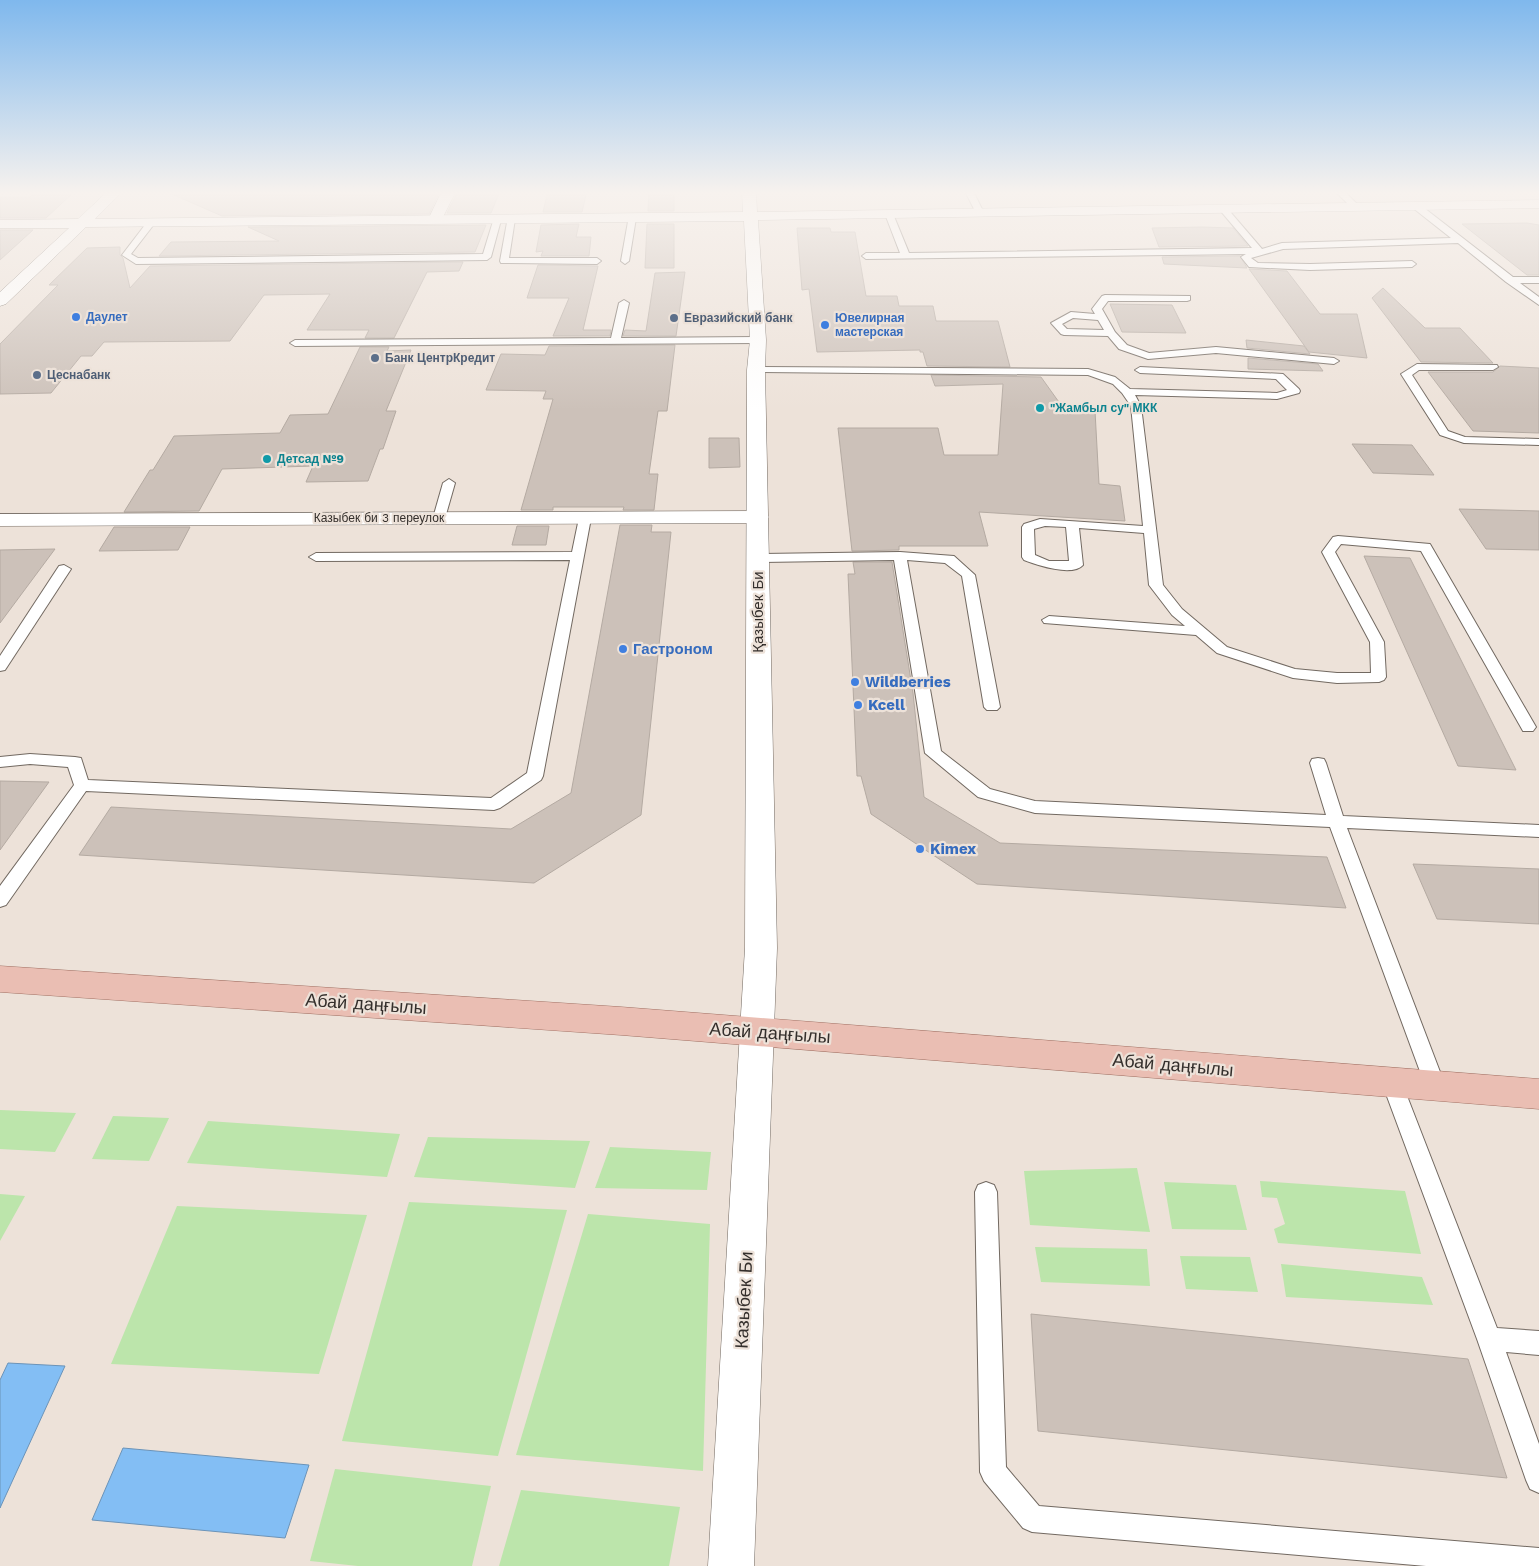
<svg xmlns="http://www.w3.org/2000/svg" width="1539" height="1566" viewBox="0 0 1539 1566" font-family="'Work Sans',sans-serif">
<rect width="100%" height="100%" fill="#ede2d9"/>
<g fill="#bce5ab">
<path d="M0,1110l76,3 -21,39 -55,-3z"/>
<path d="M113,1116l56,2 -20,43 -57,-2z"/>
<path d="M208,1121l192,13 -13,43 -200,-14z"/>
<path d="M428,1137l162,4 -15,47 -161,-11z"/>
<path d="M610,1147l101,5 -4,38 -112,-2z"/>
<path d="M1137,1168l13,64 -120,-7 -6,-54z"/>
<path d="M1260,1181l145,10 16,63 -143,-11 -4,-14 11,-5 -8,-26 -15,-1z"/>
<path d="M1164,1182l72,3 11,45 -75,-1z"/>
<path d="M0,1194l25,2 -25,45z"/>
<path d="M409,1202l158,8 -69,246 -156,-15z"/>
<path d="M177,1206l190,9 -48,159 -208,-10z"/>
<path d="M588,1214l122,10 -7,247 -187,-16z"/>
<path d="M1035,1247l112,2 3,37 -109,-4z"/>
<path d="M1180,1256l70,1 8,35 -72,-3z"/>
<path d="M1281,1264l141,13 11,28 -147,-8z"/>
<path d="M335,1469l156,17 -19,80h-114l-48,-5z"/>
<path d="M521,1490l159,17 -11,59h-170z"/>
</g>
<g fill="#83bef4" stroke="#6b93b8">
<path d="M8,1363l57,3 -65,142v-128z"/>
<path d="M123,1448l186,17 -24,73 -193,-18z"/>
</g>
<g fill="#ccc1b9" stroke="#b4aaa2">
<path d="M37,191h38l-29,27h-46v-21h30z"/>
<path d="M165,191l92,1 183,-1 -11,23 -207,2z"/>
<path d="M458,191h42l-9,22h-44z"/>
<path d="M548,191h39l-5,21h-39z"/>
<path d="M649,191h25v20h-26z"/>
<path d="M1527,223l12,2v50h-12l-65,-51z"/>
<path d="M579,224l-3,13h15l-2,19h-48l2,-5 -7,1 5,-27z"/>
<path d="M647,224h27v44h-29z"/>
<path d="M486,225l-11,27 -316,4 12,-14 108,-1 -31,-14z"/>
<path d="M1202,227l31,1 15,18 -89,1 -7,-19z"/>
<path d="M797,228h33l1,4h24l11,64h31l2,10h34l3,15h62l12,46 -83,-1 -4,-14h-3v-2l-103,2 -8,-63 -7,1z"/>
<path d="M0,230h33l-33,30z"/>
<path d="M120,247v8l3,3 7,30 20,-22 313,-4 -4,9 -32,1 -33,66h-29l4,-8h-62l23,-36 -66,1 -34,46 -126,1 -12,14h-11l-30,37 -51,1v-50l58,-59h-9l38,-37z"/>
<path d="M1240,256l7,12 -83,-4 -2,-7z"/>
<path d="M538,265l60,1 -15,64h28l-1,6h-57l16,-38h-42z"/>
<path d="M1249,269l38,2 33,43h37l10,44 -58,-6z"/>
<path d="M685,272l-9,64h-53l2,-6 21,1 9,-58z"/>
<path d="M1383,288l42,40h35l33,35 -72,-1 -49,-64z"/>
<path d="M1110,304l62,1 14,28 -64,-1z"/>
<path d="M1246,340l58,6 6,8 -63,-6z"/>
<path d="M675,345l-8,66h-9l-9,63h9l-4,36h-31l1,-3h-71v3h-32l32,-111h-10l3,-8 -60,-1 15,-36 44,1 4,-9z"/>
<path d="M360,347h29l-2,4 24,-1 -25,61h10l-13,38h-3l-12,32 -62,1 7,-16 -91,3 -23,42 -75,1 26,-42h3l21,-34 106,-3 10,-18 38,-1z"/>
<path d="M1248,358l70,6 5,7 -75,-2z"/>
<path d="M1500,366l39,2v65l-66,-2 -45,-59h65z"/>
<path d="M931,375l110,2 20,28 34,6 4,73 21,2 5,35 -146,-9 9,34h-89v4l-47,1 -14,-123h100l6,27h54l5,-71 -68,2z"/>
<path d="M709,438h30l1,29 -31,1z"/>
<path d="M1352,444l60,1 22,30 -61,-2z"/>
<path d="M1459,509l80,2v39l-53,-1z"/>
<path d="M620,525h32l-1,7h20l-30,283 -107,68 -455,-28 32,-48 400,22 60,-36z"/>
<path d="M517,526h32l-3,19h-34z"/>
<path d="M114,527h76l-12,23 -79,1z"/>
<path d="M55,549l-55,74v-73z"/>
<path d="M1364,556l46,2 106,212 -58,-4z"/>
<path d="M853,562h39l21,131 11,104 76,46 327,14 19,51 -369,-24 -106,-70 -10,-38h-4l-9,-202h7z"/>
<path d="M0,781l49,1 -49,68z"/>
<path d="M1413,864l126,5v55l-102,-5z"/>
<path d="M1031,1314l437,45 39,119 -469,-47z"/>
</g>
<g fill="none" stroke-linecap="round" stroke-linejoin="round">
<g stroke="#726961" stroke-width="2">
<g id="service">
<path d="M965,191h8l11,22 -1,2h-6z"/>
<path d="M1335,191h9l16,16 -7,2z"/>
<path d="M1413,204h6l94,73h26v6h-19l19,14v8l-33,-23 -48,-39 -175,6 -32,9 7,5 52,1 102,-3 4,3 -4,3 -102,3 -61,-3 -8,-10 5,-3 -380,5 -4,-3 4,-3h34l-15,-39 4,-2 4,2 16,39 343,-5 -33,-39 4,-2h3l36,42 20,-6 169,-5 -38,-30z"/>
<path d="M629,216l7,2 -7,43 -4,3 -4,-3z"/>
<path d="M508,217l7,2 -6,39h88l4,3 -4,3 -96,-1 -1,-2z"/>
<path d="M494,218l7,2 -10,37 -4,3 -351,4 -14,-9 26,-34h3l4,2 -24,31 7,4 345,-4z"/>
<path d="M1105,295l85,1v4l-3,1h-79l-6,8 13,23 12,13 22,8 67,-6 118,11 5,3 -5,3 -118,-11 -68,6 -29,-10 -11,-13 -44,-1 -3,-1 -10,-11 20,-11 24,2 -3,-5 10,-13zM1073,318l25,2 6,10 -37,-1 -5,-5z"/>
<path d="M624,300l5,3 -8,35 137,-1 5,3 -5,3 -463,3 -5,-3 5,-3 316,-2 8,-35z"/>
<path d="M1417,364l80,1 1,2 -5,3h-74l-7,5 36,56 17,6 74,2v6l-75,-2 -24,-8 -39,-61z"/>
<path d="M756,367l332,2 27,8 15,12 147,4 10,-3 -11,-11 -136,-6 -5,-3 5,-3 143,7 16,15 1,2 -1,2 -22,6 -142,-4 6,11 22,179 19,24 45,38 68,22 42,4h34l-1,-31 -48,-90 11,-15 5,-1 92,8 106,183 -3,4h-10l-102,-180 -80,-7 -6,8 49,90 2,35 -2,3 -5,2 -42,1 -44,-5 -76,-25 -21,-18 -152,-12 -2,-3 7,-4 136,10 -13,-11 -23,-30 -5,-52 -65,-5 4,37c-11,12 -46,0 -59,-5l-2,-3v-30l2,-3 16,-5 103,7 -12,-120 -9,-13 -9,-9 -25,-9 -336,-3 -1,-2 1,-2zM1045,526l21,1 3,34h-20l-14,-6 -1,-26z"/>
<path d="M449,479l6,4 -10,35 -6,4 -4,-1 -2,-3 10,-35z"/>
<path d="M585,514l6,4 -48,258 -2,4 -41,28 -6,2 -408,-19 -80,114 -6,2v-21l74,-101 -6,-18 -38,-3 -30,3v-10l30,-3 45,3 6,1 7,22 403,18 36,-25 43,-213 -254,1 -7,-4 7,-4 256,-1 7,-34z"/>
<path d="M900,552l54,4 21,19 25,132 -3,3h-10l-3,-3 -22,-131 -17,-13 -38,-3 34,191 49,38 45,12 291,14 -16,-52 2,-4 6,-1 6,1 2,4 17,53 196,9v12l-192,-9 98,257 -3,6 -7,3 -7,-3 -3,-6 -95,-258 -295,-14 -57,-16 -53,-44 -31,-193 -136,2 -7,-4 7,-4z"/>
<path d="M64,565l7,4 -66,101 -5,1v-15l59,-90z"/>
<path d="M1392,1074l7,3 3,6 95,245 42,3v24l-33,-3 33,92v49l-9,-4 -4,-9 -49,-141 -95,-256 3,-6z"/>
<path d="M986,1182l8,3 3,7 9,275 33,39 500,42v18h-113l-394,-34 -9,-4 -39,-47 -4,-9 -5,-280 3,-7z"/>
</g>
</g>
<g stroke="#726961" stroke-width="1">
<g id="minor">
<path d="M442,191h14l-16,32h-10l-2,-3z"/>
<path d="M758,511l7,2 4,4 -4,4 -7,2 -758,3v-12z"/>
</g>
</g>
<g stroke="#726961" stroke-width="1">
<path id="tertiary" d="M108,191h15l-28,28 648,-7 -1,-21h14l1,21 782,-12v8l-781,12 8,120 -1,30 12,578 -23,618h-46l37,-618 2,-578 3,-30 -6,-119 -658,6 -80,77 -6,2v-14l69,-64h-69v-8l78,-1z"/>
</g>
<g stroke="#a17063" stroke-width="1">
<path id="primary" d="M0,966l621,41 918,72v30l-918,-74 -621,-43z"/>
</g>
<use href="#service" fill="#fff" fill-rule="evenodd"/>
<use href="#minor" fill="#fff" fill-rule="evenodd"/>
<use href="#tertiary" fill="#fff" fill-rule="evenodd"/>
<use href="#primary" fill="#eabeb3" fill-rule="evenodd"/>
</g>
<linearGradient id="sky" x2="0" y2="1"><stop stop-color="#7fb8ed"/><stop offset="0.47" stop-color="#f7f2ee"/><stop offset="1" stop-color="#f7f2ee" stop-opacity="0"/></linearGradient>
<rect width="1539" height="410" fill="url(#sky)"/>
<g fill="#3f7fe0" stroke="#ede2d9" stroke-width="2">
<circle cx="76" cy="317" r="5"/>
<circle cx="825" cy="325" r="5"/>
<circle cx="623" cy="649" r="5"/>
<circle cx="855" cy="682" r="5"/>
<circle cx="858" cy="705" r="5"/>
<circle cx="920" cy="849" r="5"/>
</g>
<g fill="#5c6f8a" stroke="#ede2d9" stroke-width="2">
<circle cx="674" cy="318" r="5"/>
<circle cx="375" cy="358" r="5"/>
<circle cx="37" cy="375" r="5"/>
</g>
<g fill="#0f9aa8" stroke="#ede2d9" stroke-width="2">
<circle cx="1040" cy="408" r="5"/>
<circle cx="267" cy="459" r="5"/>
</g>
<g text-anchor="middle" stroke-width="4.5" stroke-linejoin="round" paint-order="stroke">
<g font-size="12" font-weight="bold" fill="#366cbe" stroke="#ede2d9" text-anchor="start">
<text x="86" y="321">Даулет</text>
<text x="835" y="322">Ювелирная<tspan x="835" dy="14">мастерская</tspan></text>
</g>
<g font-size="12" font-weight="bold" fill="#4e5e75" stroke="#ede2d9" text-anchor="start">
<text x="684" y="322">Евразийский банк</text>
<text x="385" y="362">Банк ЦентрКредит</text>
<text x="47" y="379">Цеснабанк</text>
</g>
<g font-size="12" font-weight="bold" fill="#0d838f" stroke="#ede2d9" text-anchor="start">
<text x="1050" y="412">"Жамбыл су" МКК</text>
<text x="277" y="463">Детсад №9</text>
</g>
<g font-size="12" fill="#342f2c" stroke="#ede2d9">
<text x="379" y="522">Казыбек би 3 переулок</text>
</g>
<g font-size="15" fill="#342f2c" stroke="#ede2d9">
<text transform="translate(758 612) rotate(-90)" y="5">Қазыбек Би</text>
</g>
<g font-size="15" font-weight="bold" fill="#366cbe" stroke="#ede2d9" text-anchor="start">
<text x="633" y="654">Гастроном</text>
<text x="865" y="687">Wildberries</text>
<text x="868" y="710">Kcell</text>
<text x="930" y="854">Kimex</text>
</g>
<g font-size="18" fill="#342f2c" stroke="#ede2d9">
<text transform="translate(366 1004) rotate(4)" y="6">Абай даңғылы</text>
<text transform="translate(770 1033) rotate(4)" y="6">Абай даңғылы</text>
<text transform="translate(1173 1065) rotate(5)" y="6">Абай даңғылы</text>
<text transform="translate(744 1300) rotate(-87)" y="6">Казыбек Би</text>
</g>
</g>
</svg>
